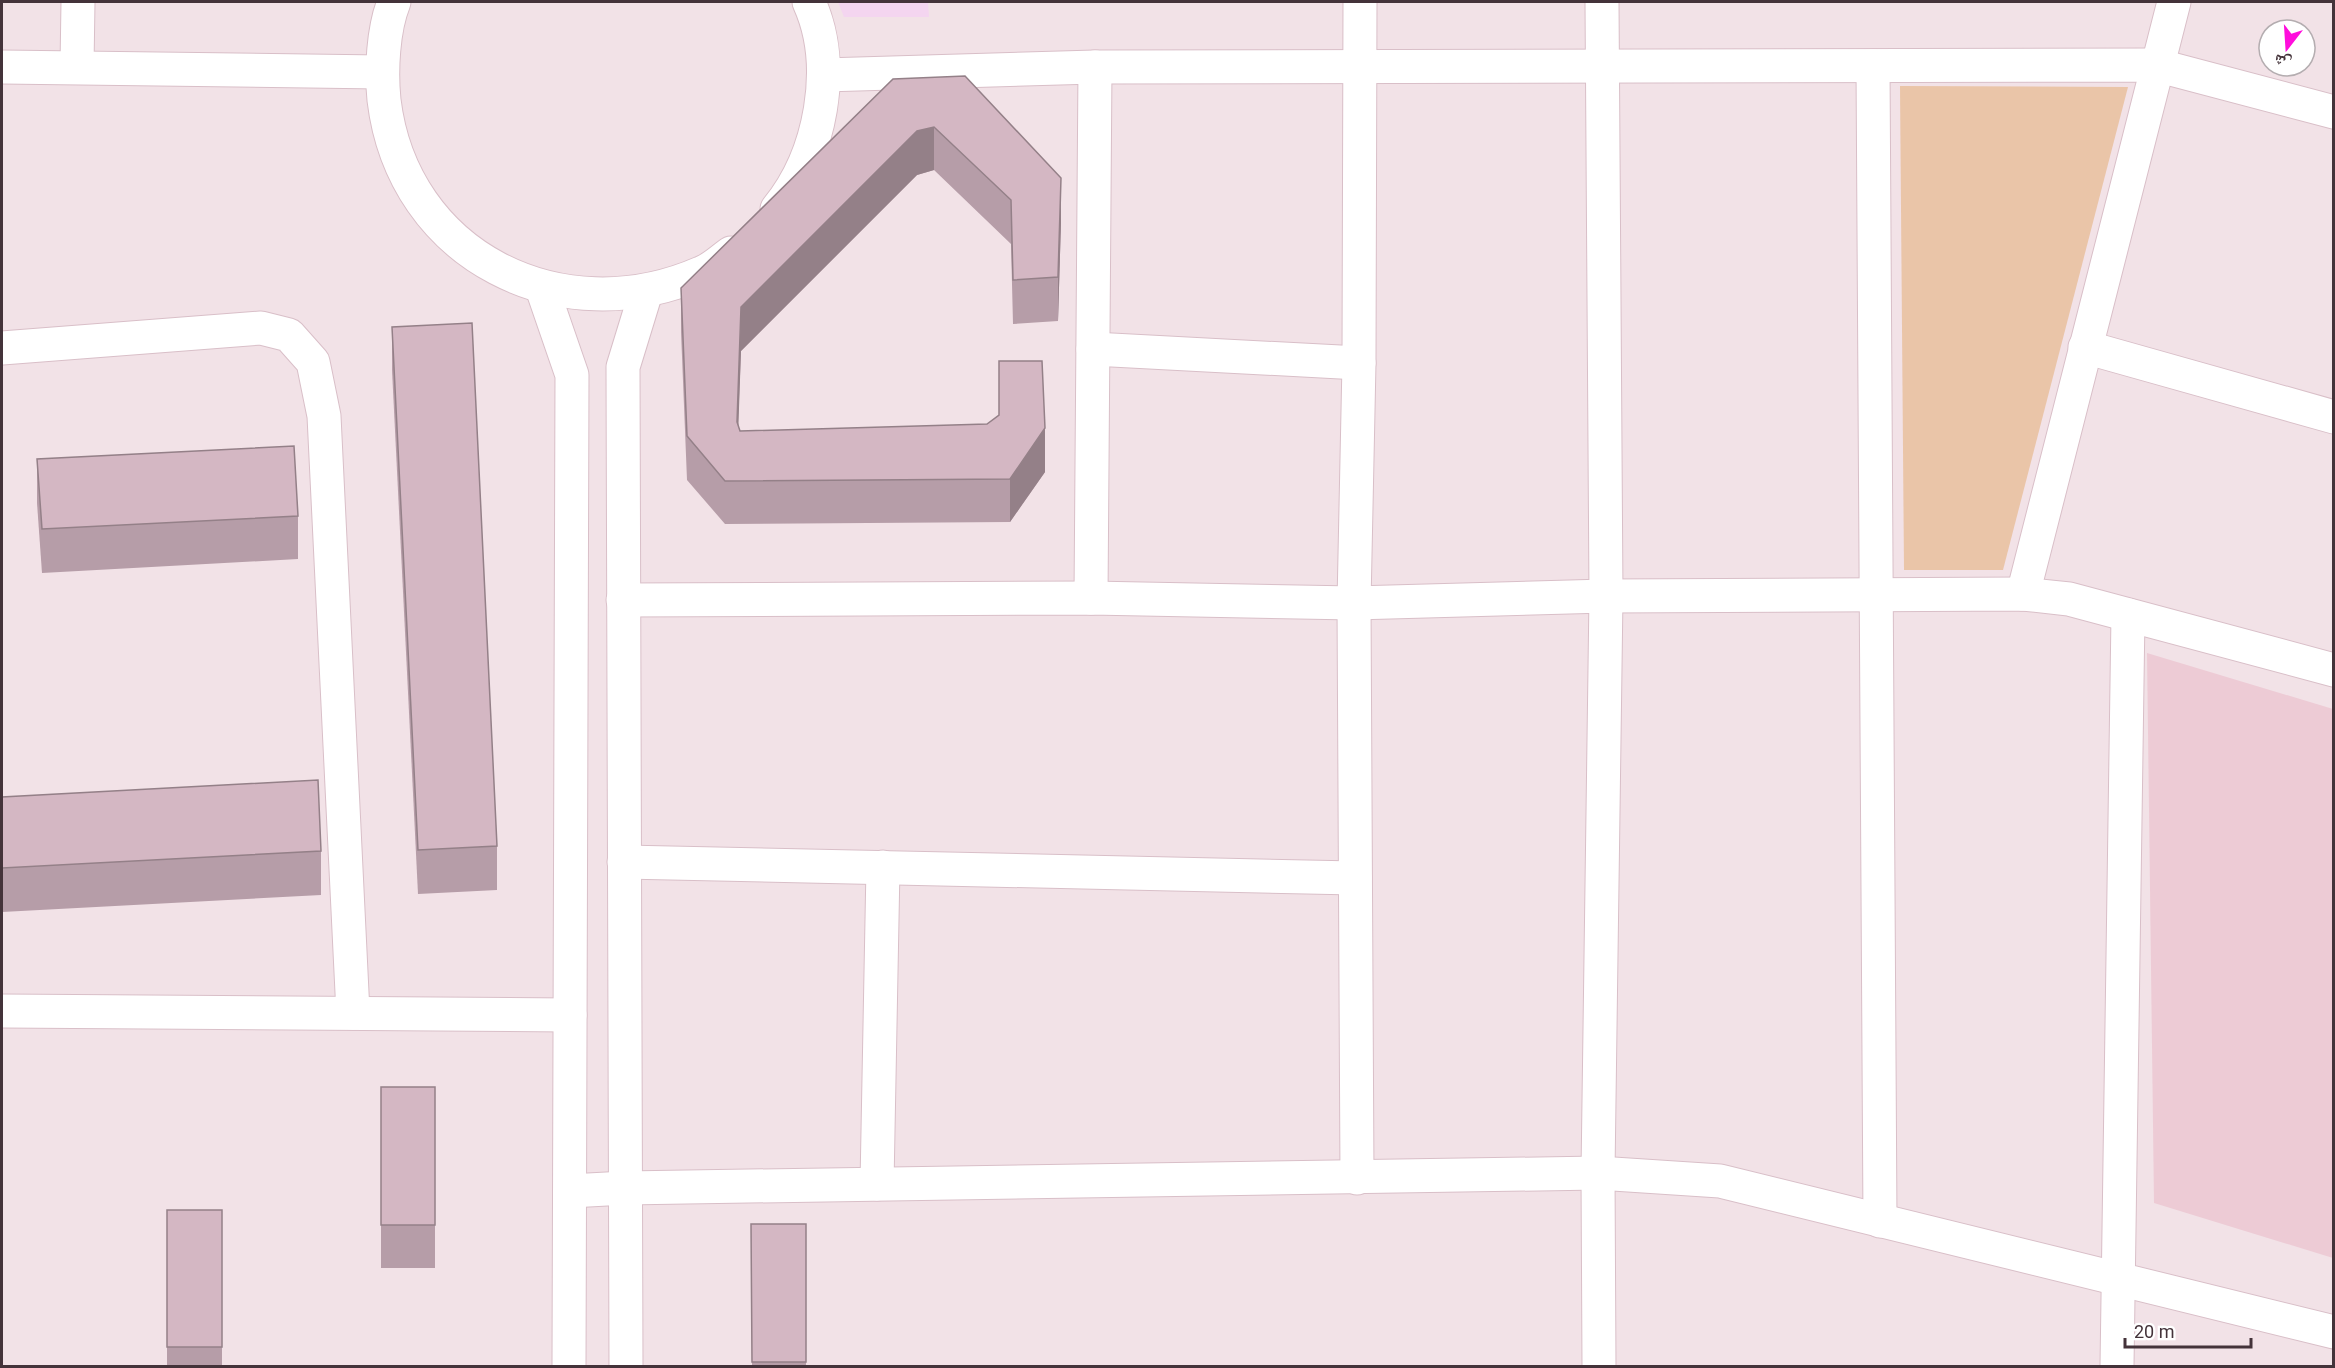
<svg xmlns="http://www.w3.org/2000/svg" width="2335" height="1368" viewBox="0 0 2335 1368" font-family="Roboto,'Noto Naskh Arabic',sans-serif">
<rect width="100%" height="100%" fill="#f2e2e7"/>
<path fill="#edcbd5" d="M2147,653l186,56v549l-179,-55z"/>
<path fill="#f4d5f0" d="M838,2h90l1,15h-85z"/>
<path fill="#eac5a8" d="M1900,86l228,1 -125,483h-99z"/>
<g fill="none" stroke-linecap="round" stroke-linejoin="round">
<g stroke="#d9bfc8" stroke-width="35">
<g id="minor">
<path d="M77,66l1,-64"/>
<path d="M1873,66l7,1155"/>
<path d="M2,67l379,5"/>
<path d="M824,75l271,-8 1061,-2 178,47"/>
<path d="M2085,347l249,70"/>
<path d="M2,348l259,-20 28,7 24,27 11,54 29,597"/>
<path d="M1093,349l266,14"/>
<path d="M2023,594l151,-592"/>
<path d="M1091,598l4,-531"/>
<path d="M623,600l468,-2 263,5 252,-7 417,-2 46,5 265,71"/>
<path d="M624,862l731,16"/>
<path d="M2,1011l568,4"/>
<path d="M1357,1178l-3,-575 5,-240 1,-361"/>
<path d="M877,1184l6,-317"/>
<path d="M570,1191l55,-3 973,-15 122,8 614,151"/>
<path d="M1599,1366l-1,-193 8,-577 -4,-594"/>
<path d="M2117,1366l11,-751"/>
</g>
</g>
<g stroke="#d9bfc8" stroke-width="35">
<g id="tertiary">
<path d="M394,2c-11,27 -13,69 -10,98 19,157 177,234 317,173 11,-4 21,-14 30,-20"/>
<path d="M777,209c44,-54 61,-143 32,-207"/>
<path d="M542,288l30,87 -3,991"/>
<path d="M626,1366l-3,-999 23,-75"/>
</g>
</g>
<use href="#minor" stroke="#fff" stroke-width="33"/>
<use href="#tertiary" stroke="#fff" stroke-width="33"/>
</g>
<g fill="#b69da8">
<path d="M893,79l168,143 -3,99 -45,3 -2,-80 -77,-74 -17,5 -176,176 -3,74 2,6 305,41 -35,50 -285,2 -38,-44 -6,-148v-44z"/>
<path d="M392,327l105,519v44l-79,4 -26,-524z"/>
<path d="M37,459l261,57v43l-256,14 -5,-70z"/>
<path d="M2,797l319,54v44l-319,17z"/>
<rect x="381" y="1087" width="54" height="181"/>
<rect x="167" y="1210" width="55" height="156"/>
<path d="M751,1224h55v142h-54z"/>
</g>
<g fill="#948088">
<path d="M934,127v43l-17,5 -176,176 -4,114v-43l4,-115 176,-176z"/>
<path d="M1061,178v44l-3,99v-44z"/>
<path d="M1045,428v44l-35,50v-43z"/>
</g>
<g fill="#d4b7c3" stroke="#948088" stroke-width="1.5">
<path d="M965,76l96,102 -3,99 -45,3 -2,-80 -77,-73 -17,4 -176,176 -4,115 3,9 247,-7 12,-9v-54h43l3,67 -35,51 -285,2 -38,-45 -6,-148 212,-209z"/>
<path d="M472,323l25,523 -79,4 -26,-523z"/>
<path d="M294,446l4,70 -256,13 -5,-70z"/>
<path d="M318,780l3,71 -319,17v-71z"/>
<rect x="381" y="1087" width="54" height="138"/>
<rect x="167" y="1210" width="55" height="137"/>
<path d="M751,1224h55v138h-54z"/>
</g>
<rect width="2335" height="1368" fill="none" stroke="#44333a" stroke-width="6"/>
<g transform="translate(2287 48) rotate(197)"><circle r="28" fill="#ffffff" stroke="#b4adb0" stroke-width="1.5"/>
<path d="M0-4.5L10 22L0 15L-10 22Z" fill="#ff0ddc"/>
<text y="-9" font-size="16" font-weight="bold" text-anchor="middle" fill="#44333a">ش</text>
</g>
<path d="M2125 1338v9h126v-9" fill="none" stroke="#44333a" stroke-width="3"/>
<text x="2134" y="1338" font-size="18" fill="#44333a" stroke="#ffffff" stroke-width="4.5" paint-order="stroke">20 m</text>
</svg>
